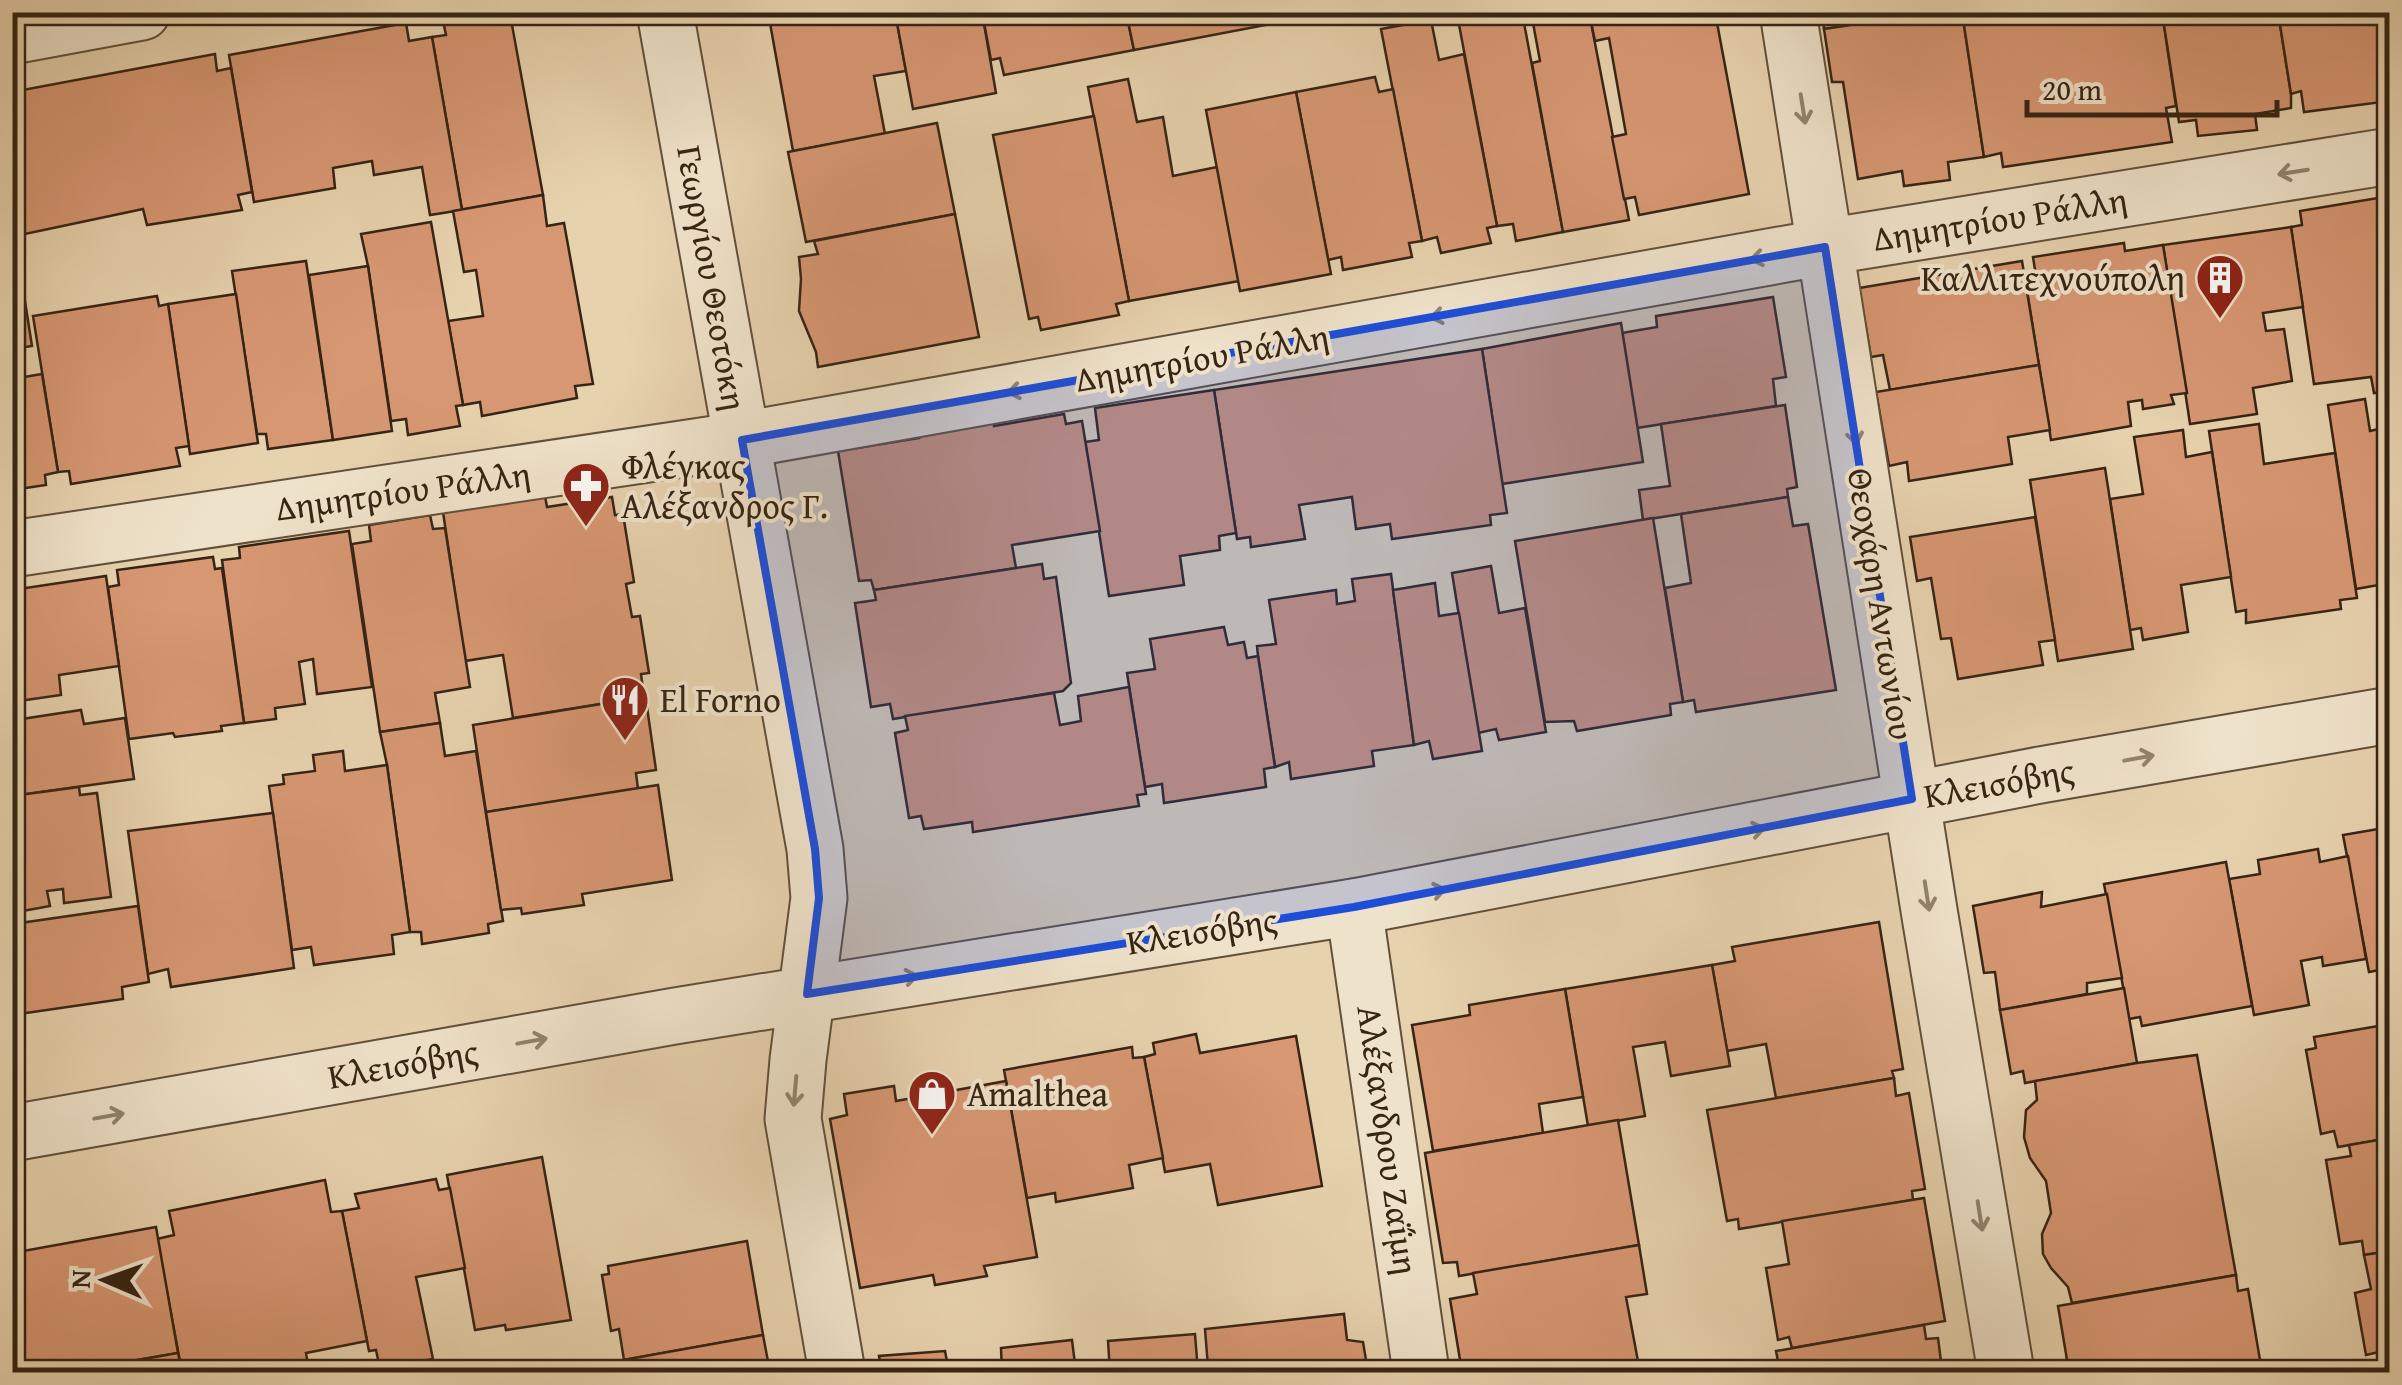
<svg xmlns="http://www.w3.org/2000/svg" width="2402" height="1385" viewBox="0 0 2402 1385" font-family="'Gentium Book Plus',serif">
<rect width="100%" height="100%" fill="#e7d2ae"/>
<filter id="stains"><feTurbulence type="fractalNoise" baseFrequency=".002" numOctaves="4"/><feColorMatrix values="0 0 0 0 .2 0 0 0 0 .09 0 0 0 0 .02 0 0 0 .5 -.17"/></filter>
<radialGradient id="worn" r=".72"><stop offset=".6" stop-color="#630" stop-opacity="0"/><stop offset="1" stop-color="#630" stop-opacity=".3"/></radialGradient>
<g fill="#d79773" stroke="#362414" stroke-width="2.5">
<path d="M465,12h32l1,5 12,-3 33,181 -81,15 -30,-173 14,-2 -4,-19z"/>
<path d="M768,12h127l11,59 -32,5 11,58 -92,17z"/>
<path d="M895,12h87l14,81 -83,16z"/>
<path d="M982,12h144l8,38 -130,25 -4,-17 -9,2z"/>
<path d="M1126,12h159l2,9 -153,29z"/>
<path d="M1388,12h42l1,8 -40,7z"/>
<path d="M1467,12h55l41,220 -47,9 -3,-17 -16,2 -40,-212z"/>
<path d="M1531,12h58l40,208 -66,12 -31,-169 8,-2z"/>
<path d="M1589,12h126l34,182 -110,21 -4,-18 -11,2 -12,-62 14,-3 -17,-96 -14,3z"/>
<path d="M1822,12h116l-114,17z"/>
<path d="M1938,12h24l22,145 -36,5 2,18 -46,6 -2,-15 -44,8 -15,-97h-11l-8,-53z"/>
<path d="M1962,12h200l14,94 -10,2 6,34 -169,25 -2,-14 -17,4z"/>
<path d="M2162,12h116l13,82v14l-36,6 2,16 -59,6 -2,-16 -17,2z"/>
<path d="M2278,12h112v89l-86,11 -3,-21 -10,3z"/>
<path d="M1431,20l8,40 25,-6 33,172 -10,2 4,15 -50,10 -4,-16 -15,4 -41,-212z"/>
<path d="M406,23l3,18 23,-4 30,173 -32,5 -8,-48 -48,8 -2,-14 -39,7 2,20 -81,14 -25,-147z"/>
<path d="M215,54l2,17 14,-3 21,124 -14,3 4,15 -95,15 -4,-16 -123,26 -8,-46v-97z"/>
<path d="M1375,77l4,15 14,-3 29,152 -13,2 3,14 -69,13 -2,-13 -13,3 -32,-168z"/>
<path d="M1128,79l9,43 26,-5 10,59 44,-9 22,114 -110,20 -41,-214z"/>
<path d="M1296,92l35,182 -91,17 -34,-181z"/>
<path d="M1094,116l35,185 -13,3 3,11 -78,15 -3,-13 -9,2 -36,-184z"/>
<path d="M937,123l18,91 -149,28 -18,-90z"/>
<path d="M543,195l4,31 17,-3 29,161 -18,2 2,12 -95,18 -2,-14 -17,3 -15,-84 35,-5 -7,-46 -12,2 -11,-61z"/>
<path d="M2390,196v195l-16,2 -3,-16 -57,7 -23,-157 11,-2 -2,-14z"/>
<path d="M955,214l24,123 -161,30 -2,-15 -17,-41 2,-32 -2,-22 19,-3 -4,-13z"/>
<path d="M431,222l32,183 -7,1 4,20 -52,9 -2,-16 -15,2 -23,-155 -7,-32z"/>
<path d="M2291,227l12,80 -40,6 3,18 18,-2 8,52 -39,7 4,26 -67,10 -27,-179z"/>
<path d="M2124,243l1,8 38,-6 24,148 -16,2 3,9 -31,5 -1,-9 -14,2 3,24 -80,14 -24,-149 11,-2 -5,-32z"/>
<path d="M306,261l27,179 -65,9 -2,-15h-9l-25,-163z"/>
<path d="M2022,261l17,104 -149,25 -7,-35 -12,2 -12,-69z"/>
<path d="M368,266l24,165 -59,9 -24,-165z"/>
<path d="M236,294l22,149 -68,11 -22,-150z"/>
<path d="M24,295l8,51 -20,3v-53z"/>
<path d="M157,296l2,10 9,-2 21,142 -13,2 4,18 -109,18 -2,-13 -11,1 -25,-156z"/>
<path d="M1773,297l13,80 -13,2 3,27 -139,22 -15,-95 35,-6 -1,-11z"/>
<path d="M1621,323l22,139 -141,22 -20,-135z"/>
<path d="M1482,349l25,164 -17,2 1,10 -99,14 -2,-15 -34,5 -4,-32 -53,8 6,34 -54,8 -1,-10 -13,2 -23,-149z"/>
<path d="M2039,365l11,65 -42,7 4,27 -103,17 -2,-19 -18,4 -13,-74z"/>
<path d="M42,374l16,98 -13,3 1,10 -34,5v-111z"/>
<path d="M1214,390l22,143 -17,3 1,14 -40,6 4,29 -75,11 -24,-154 14,-2 -4,-32z"/>
<path d="M2365,399l5,32 13,-3 7,45v110l-34,6 -28,-184z"/>
<path d="M1785,405l12,82 -10,2 1,8 -145,23 -4,-30 31,-4 -9,-62z"/>
<path d="M1064,414l2,10 16,-3 18,110 -88,14 4,23 -142,22 -3,-10 -12,1 -21,-130 81,-13 -1,-8 75,-13 1,9z"/>
<path d="M2259,424l5,40 71,-11 22,145 -17,2 1,9 -95,14v-13l-10,2 -27,-181z"/>
<path d="M2183,430l3,27 26,-5 19,125 -50,8 7,47 -45,8 -2,-12 -11,2 -20,-131 33,-5 -9,-57z"/>
<path d="M2105,468l28,181 -75,12 -28,-181z"/>
<path d="M545,496l2,11 65,-10 3,18 8,-1 11,68 -8,2 6,33 8,-1 9,57 -8,1 3,23 -131,21 -10,-63 -38,6 -22,-149z"/>
<path d="M1788,497l5,29 15,-2 28,166 -140,22 -2,-12 -11,2 -18,-114 26,-5 -10,-69z"/>
<path d="M430,515l3,14 12,-1 25,159 -35,6 5,30 -60,9 -28,-188 19,-3 -2,-16z"/>
<path d="M2035,517l20,123 -16,2 4,23 -85,14 -7,-41 -10,1 -10,-61 -14,3 -7,-44z"/>
<path d="M1653,518l30,184 -13,2 1,11 -94,16 -3,-10 -29,1 -30,-181z"/>
<path d="M349,531l23,156 -55,7 -4,-35 -14,3 6,42 -30,4 1,11 -32,4 -22,-163 18,-2 -1,-11z"/>
<path d="M213,557l2,12 7,-1 22,155 -23,3 1,5 -47,6 -2,-4 -44,6 -21,-152 11,-2 -2,-15z"/>
<path d="M1042,564l2,15 12,-2 15,106 -8,8 -170,28 -3,-15 -19,3 -16,-104 21,-3 -2,-10z"/>
<path d="M1491,566l8,47 26,-5 21,124 -47,8 -3,-11 -18,4 -26,-160z"/>
<path d="M1391,574l23,171 -42,6 2,15 -83,13 -2,-17 -14,5 -17,-111 -1,-10 19,-2 -7,-44 67,-10 1,14 18,-3 -3,-22z"/>
<path d="M106,576l13,90 -60,9 2,20 -49,7v-112z"/>
<path d="M1435,583l4,33 20,-3 23,138 -49,8 -4,-18 -15,4 -21,-155z"/>
<path d="M1224,627l4,18 16,-3 3,16 11,-2 17,111 -11,2 2,18 -102,16 -2,-19 -17,3 -18,-114 28,-4 -5,-30z"/>
<path d="M1129,687l17,107 -9,1 2,11 -166,26 -1,-10 -48,7 -3,-13 -12,2 -14,-85 13,-3 -3,-14 149,-23 6,32 21,-4 -3,-25z"/>
<path d="M632,699l2,10 13,-2 9,63 -20,3 2,16 -152,23 -13,-87z"/>
<path d="M12,709l3,11 66,-10 3,14 41,-6 9,61 -122,17z"/>
<path d="M440,723l5,33 31,-5 27,170 -15,3 1,9 -67,11 -1,-12h-11l-23,-167 -7,-33z"/>
<path d="M343,751l2,20 42,-6 23,167 -18,3 2,19 -80,11 -3,-18 -19,3 -23,-164 15,-2 -1,-9 32,-4 -2,-16z"/>
<path d="M658,785l14,95 -90,14 2,11 -62,9 -1,-6 -20,2 -15,-98z"/>
<path d="M79,787l1,8 17,-2 14,104 -47,6 -1,-14 -16,2 3,15 -38,7v-117z"/>
<path d="M273,813l21,155 -123,19 -3,-18 -20,5 -20,-143z"/>
<path d="M2390,827v141l-21,4 -26,-137z"/>
<path d="M2318,849l2,13 28,-6 18,103 -43,7 -1,-9 -21,4 8,44 -55,10 -25,-136 31,-5 -2,-14z"/>
<path d="M2226,862l26,144 -110,20 -2,-9 -11,2 -25,-135z"/>
<path d="M2042,892l-1,15 66,-13 15,84 -35,5v11l-87,16 -5,-38 -11,1 -11,-67z"/>
<path d="M138,906l11,76 -27,5 1,12 -111,16v-102l7,-1 1,11z"/>
<path d="M1879,922l24,147 -11,2 2,7 -118,20 -10,-54 -39,7 -15,-86 23,-4 -3,-14z"/>
<path d="M1712,965l18,101 -59,10 -6,-34 -32,5 12,69 -57,10 -23,-137z"/>
<path d="M2124,988l13,75 -112,20 -2,-12 -12,3 -11,-64z"/>
<path d="M1565,989l18,108 -44,7 4,29 -110,18 -21,-126 58,-10 -1,-10z"/>
<path d="M2390,1024v114l-52,9 -4,-16 -13,3 -15,-84 10,-2 -2,-11z"/>
<path d="M1196,1034l4,19 96,-17 26,150 -104,19 -8,-41 -45,8 -21,-115 11,-3 -2,-11z"/>
<path d="M1132,1047l1,11 11,-1 19,101 -34,7 4,23 -77,14 -1,-9 -28,5 -23,-128z"/>
<path d="M2197,1055l39,220 -164,28 -4,-16 -17,-19 -8,-14 -1,-20 9,-21 -5,-32 -16,-23 -6,-21 2,-27 11,-10 -2,-19 102,-18z"/>
<path d="M1894,1078l2,18 13,-3 16,96 -13,2 1,9 -174,29 -1,-10 -11,2 -20,-111z"/>
<path d="M1006,1081l31,176 -53,9 3,10 -52,9 -2,-10 -73,13 -30,-169 17,-4 -3,-21 50,-8 2,15z"/>
<path d="M1618,1120l21,125 -180,31 -2,-14 -14,1 -18,-110z"/>
<path d="M2390,1138v113l-26,4 -2,-14 -22,3 -14,-84 25,-4 -2,-11z"/>
<path d="M542,1157l29,163 -65,10 -1,-5 -30,5 -28,-155z"/>
<path d="M436,1179l3,11 11,-2 15,80 -49,9 17,82 -53,10 -4,-19 -7,1 -2,-10 -25,-130 17,-3 -4,-14z"/>
<path d="M325,1180l6,32 11,-1 25,130 -61,12 3,19h-52l-2,-10 -53,10h-20l-25,-133 17,-4 -5,-24z"/>
<path d="M1924,1198l21,123 -153,27 -3,-11 -11,3 -12,-72 23,-4 -7,-43z"/>
<path d="M156,1227l22,126 -110,19h-42l-2,-11 -8,2 -4,-18v-92z"/>
<path d="M747,1241l16,94 -139,25 -5,-31 -8,2 -9,-56 7,-1 -1,-8z"/>
<path d="M1639,1245l8,49 -21,3 14,75h-178l-12,-73 27,-5 -4,-21z"/>
<path d="M2390,1251v115l-7,1 -4,-15 -13,3 -11,-62 16,-4 -7,-34z"/>
<path d="M2236,1275l2,16 10,-2 14,83h-193l-11,-66z"/>
<path d="M1344,1314l3,26 16,2 5,30h-170l-1,-5h11l-3,-38z"/>
<path d="M1924,1325l2,14 12,-1 4,31 11,-2 1,5h-174l-4,-21z"/>
<path d="M1195,1334l3,38h-88l-2,-31z"/>
<path d="M763,1335l7,37h-214z"/>
<path d="M1072,1340l4,32h-74l-1,-24z"/>
<path d="M945,1351l4,21h-74l7,-1 -3,-15z"/>
<path d="M178,1353l4,19h-114z"/>
</g>
<g fill="none" stroke-linecap="round" stroke-linejoin="round">
<g stroke="#62503a" stroke-width="59">
<g id="minor">
<path d="M1788,12l141,898 77,462"/>
<path d="M12,36l130,-24"/>
<path d="M12,549l730,-109 1083,-193 565,-91"/>
<path d="M1354,907l67,465"/>
</g>
</g>
<g stroke="#62503a" stroke-width="59">
<g id="tertiary">
<path d="M665,12l150,837 4,49 -21,162 -5,59 44,253"/>
<path d="M12,1133l663,-117 679,-109 686,-132 350,-60"/>
</g>
</g>
<use href="#minor" stroke="#efe2ca" stroke-width="55"/>
<use href="#tertiary" stroke="#efe2ca" stroke-width="55"/>
</g>
<defs><path id="oneway-shaft" d="M-6 0H5M1.5-3L5.5 0L1.5 3" fill="none" stroke-width="1.6" stroke-linecap="round" stroke-linejoin="round" transform="scale(2.5)"/></defs>
<g stroke="#92836f">
<use href="#oneway-shaft" transform="translate(1803 109) rotate(81)"/>
<use href="#oneway-shaft" transform="translate(2293 172) rotate(171)"/>
<use href="#oneway-shaft" transform="translate(1765 257) rotate(170)"/>
<use href="#oneway-shaft" transform="translate(1445 315) rotate(170)"/>
<use href="#oneway-shaft" transform="translate(1022 390) rotate(170)"/>
<use href="#oneway-shaft" transform="translate(1854 430) rotate(81)"/>
<use href="#oneway-shaft" transform="translate(2139 758) rotate(-10)"/>
<use href="#oneway-shaft" transform="translate(1750 831) rotate(-11)"/>
<use href="#oneway-shaft" transform="translate(1431 892) rotate(-11)"/>
<use href="#oneway-shaft" transform="translate(1927 896) rotate(81)"/>
<use href="#oneway-shaft" transform="translate(903 978) rotate(-9)"/>
<use href="#oneway-shaft" transform="translate(532 1041) rotate(-10)"/>
<use href="#oneway-shaft" transform="translate(795 1091) rotate(95)"/>
<use href="#oneway-shaft" transform="translate(109 1116) rotate(-10)"/>
<use href="#oneway-shaft" transform="translate(1980 1216) rotate(81)"/>
</g>
<path fill="#1d4ed8" fill-opacity="0.2" stroke="#1d4ed8" stroke-width="8" stroke-linejoin="round" d="M1825,247l87,552 -558,108 -547,87 12,-96 -4,-49 -73,-409z"/>
<defs>
<g id="building-pin" transform="scale(2.5)"><path d="M0 17L-7.5 6A9.5 9.5 0 1 1 7.5 6Z" fill="#8f2418" stroke="#efe2ca"/><path d="M-4-6H4V6H1V3H-1V6H-4ZM-2.5-4.3h1.7v1.8h-1.7ZM.8-4.3h1.7v1.8H.8ZM-2.5-1h1.7V.8h-1.7ZM.8-1h1.7V.8H.8Z" fill="#fff"/></g>
<g id="pharmacy-pin" transform="scale(2.5)"><path d="M0 17L-7.5 6A9.5 9.5 0 1 1 7.5 6Z" fill="#8f2418" stroke="#efe2ca"/><path d="M-2-6h4v4h4v4h-4v4h-4v-4h-4v-4h4Z" fill="#fff"/></g>
<g id="restaurant-pin" transform="scale(2.5)"><path d="M0 17L-7.5 6A9.5 9.5 0 1 1 7.5 6Z" fill="#8f2418" stroke="#efe2ca"/><path d="M-5-6h1v4h1v-4h1v4h1v-4h1v5L-1.5 .5V6h-2V.5L-5-1ZM5-6V6H3V1.5H1.5Q1.5-4 5-6Z" fill="#fff"/></g>
<g id="shop-pin" transform="scale(2.5)"><path d="M0 17L-7.5 6A9.5 9.5 0 1 1 7.5 6Z" fill="#8f2418" stroke="#efe2ca"/><path d="M-5-2.5h2.3a2.7 3.5 0 0 1 5.4 0H5L5.5 6h-11ZM-1.5-2.5h3a1.5 2.3 0 0 0-3 0Z" fill="#fff"/></g>
</defs>
<g fill-rule="evenodd">
<use href="#building-pin" x="2220" y="278"/>
<use href="#pharmacy-pin" x="586" y="486"/>
<use href="#restaurant-pin" x="625" y="700"/>
<use href="#shop-pin" x="932" y="1094"/>
</g>
<g text-anchor="middle" stroke-width="8" stroke-linejoin="round" paint-order="stroke">
<g font-size="35" fill="#362414" stroke="#efe2ca">
<text transform="translate(2000 219) rotate(-9)" y="12">Δημητρίου Ράλλη</text>
<text transform="translate(712 278) rotate(80)" y="12">Γεωργίου Θεοτόκη</text>
<text transform="translate(1202 358) rotate(-10)" y="12">Δημητρίου Ράλλη</text>
<text transform="translate(403 491) rotate(-8)" y="12">Δημητρίου Ράλλη</text>
<text transform="translate(1881 604) rotate(81)" y="12">Θεοχάρη Αντωνίου</text>
<text transform="translate(1999 783) rotate(-10)" y="12">Κλεισόβης</text>
<text transform="translate(1202 931) rotate(-9)" y="12">Κλεισόβης</text>
<text transform="translate(403 1064) rotate(-10)" y="12">Κλεισόβης</text>
<text transform="translate(1388 1140) rotate(82)" y="12">Αλέξανδρου Ζαΐμη</text>
</g>
<g font-size="35" fill="#362414" stroke="#efe2ca" text-anchor="start">
<text x="2185" y="290" text-anchor="end">Καλλιτεχνούπολη</text>
<text x="621" y="478">Φλέγκας<tspan x="621" dy="40">Αλέξανδρος Γ.</tspan></text>
<text x="660" y="712">El Forno</text>
<text x="967" y="1106">Amalthea</text>
</g>
</g>
<rect width="2402" height="1385" fill="none" stroke="#e7d2ae" stroke-width="50"/>
<rect x="15" y="15" width="2372" height="1355" fill="none" stroke="#362414" stroke-width="5"/>
<rect x="25" y="25" width="2352" height="1335" fill="none" stroke="#362414" stroke-width="2.5"/>
<g transform="translate(105 1280) rotate(272)" stroke="#efe2ca" stroke-width="8" paint-order="stroke">
<path d="M0-8L18 38L0 25L-18 38Z" fill="#362414"/>
<text y="-15" font-size="28" font-weight="bold" text-anchor="middle" fill="#362414">N</text>
</g>
<path d="M2027 100v15h250v-15" fill="none" stroke="#362414" stroke-width="5"/>
<text x="2042" y="100" font-size="30" fill="#362414" stroke="#efe2ca" stroke-width="8" paint-order="stroke">20 m</text>
<rect width="100%" height="100%" filter="url(#stains)"/>
<rect width="100%" height="100%" fill="url(#worn)"/>
</svg>
